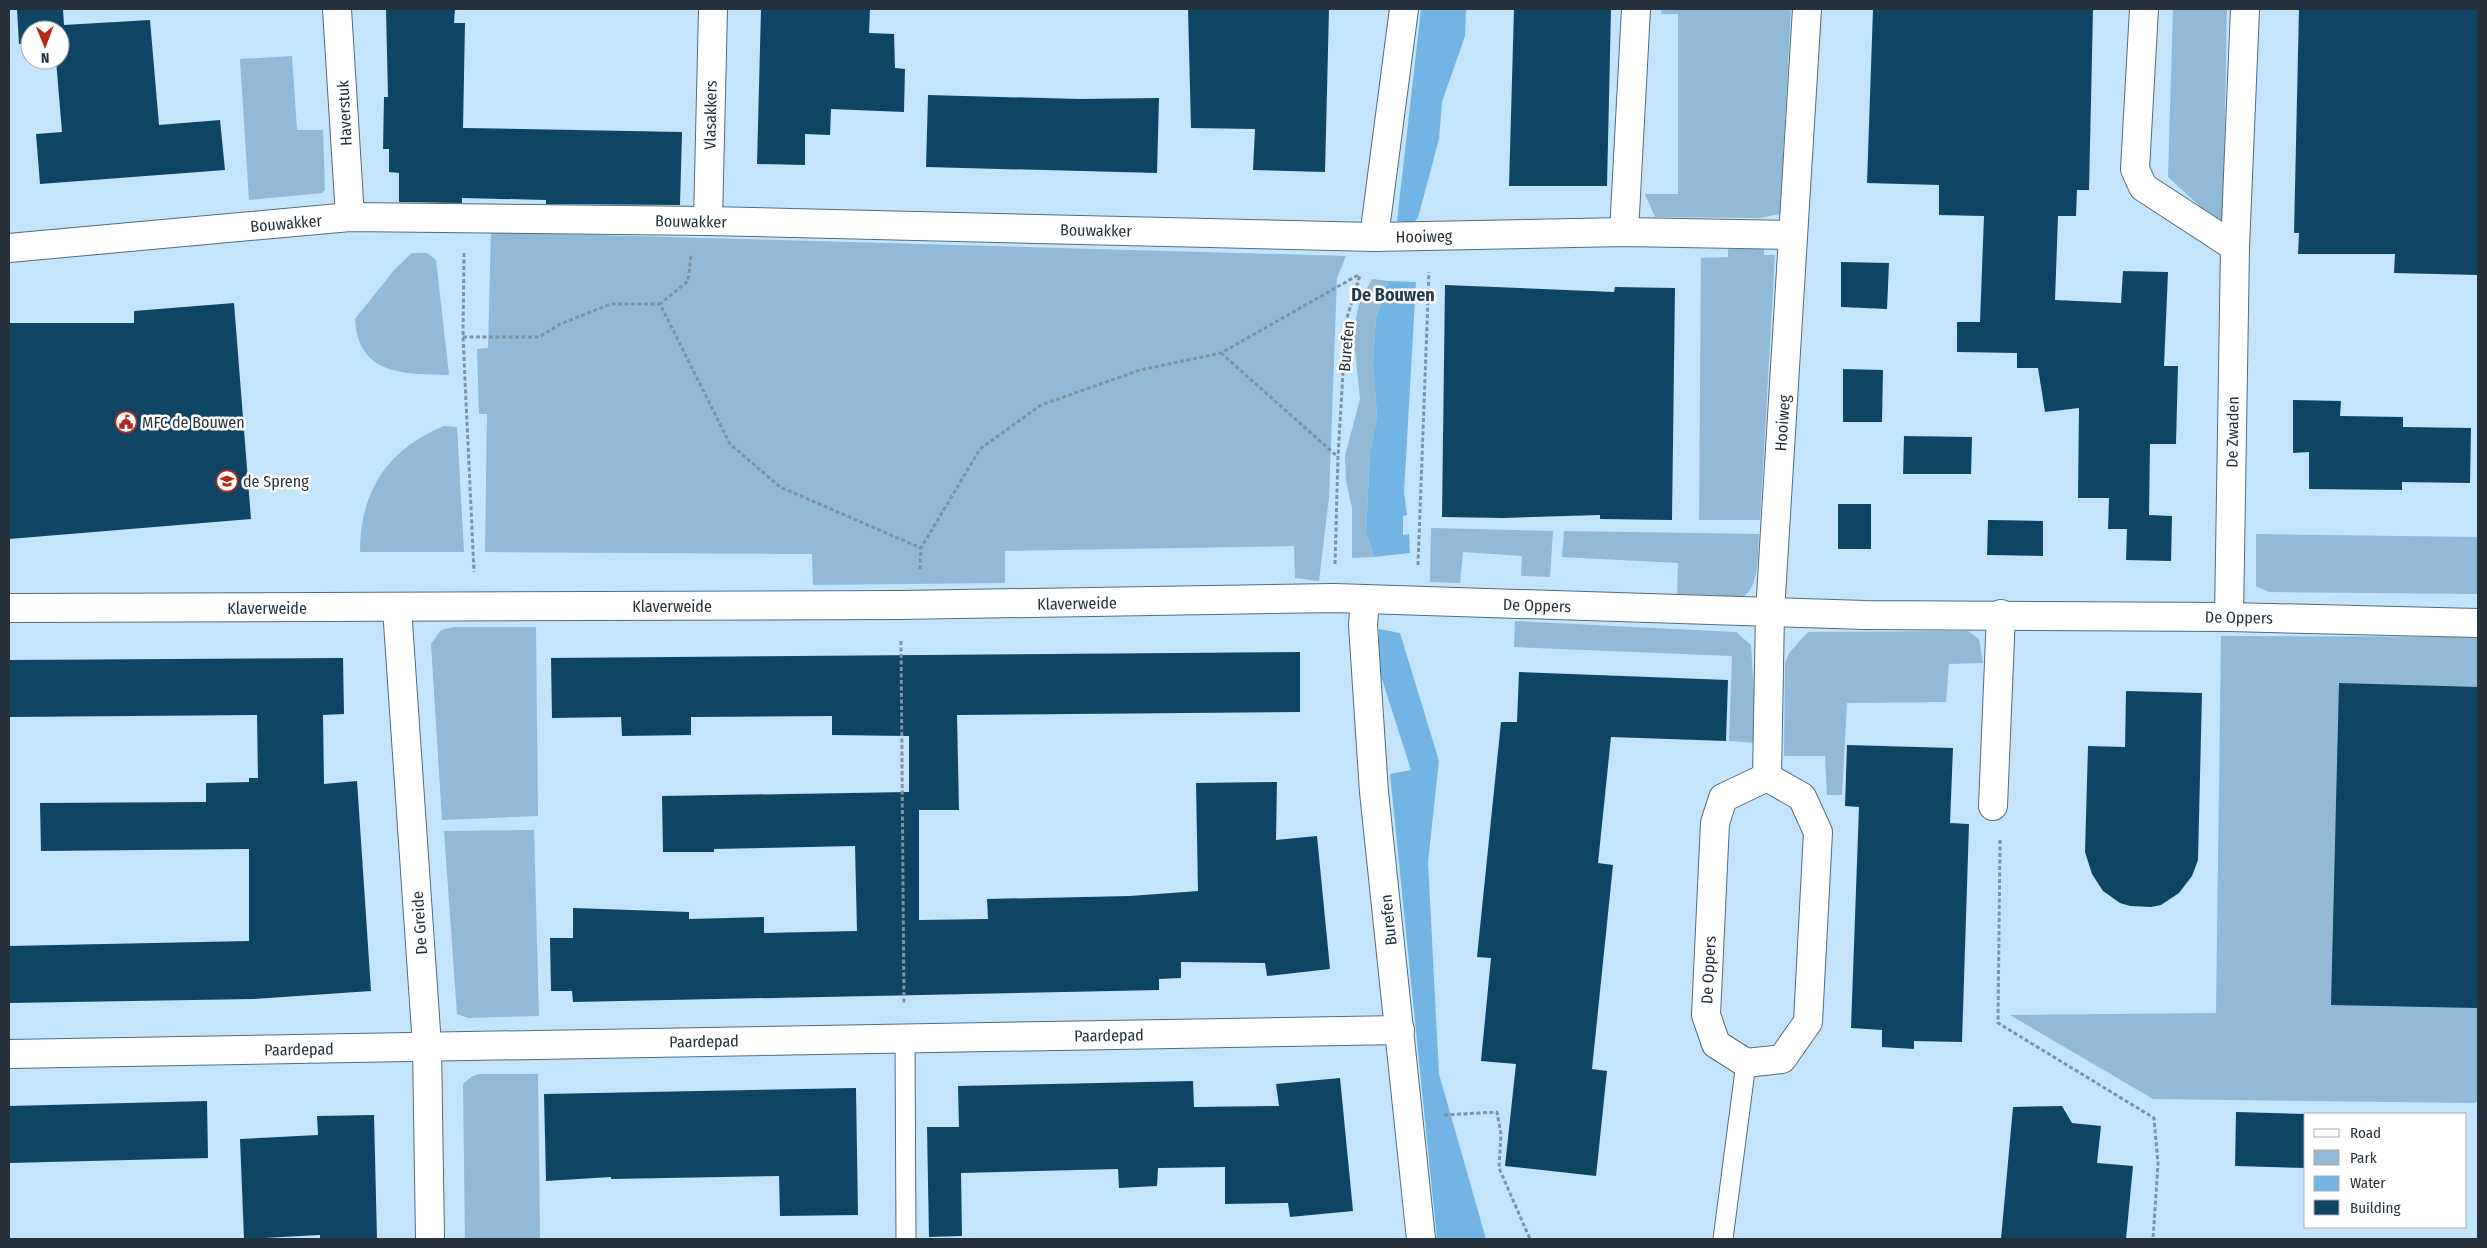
<svg xmlns="http://www.w3.org/2000/svg" width="2487" height="1248" viewBox="0 0 2487 1248" font-family="'Fira Sans Condensed',sans-serif">
<rect width="100%" height="100%" fill="#c4e4fc"/>
<g fill="#92b9d6">
<path d="M1662,9h129l-11,205 -20,4 -105,-1 -10,-23h33v-180h-17z"/>
<path d="M2173,9h54l-4,213 -4,2 -51,-47z"/>
<path d="M292,56l5,74h26l2,60 -3,3 -73,7 -9,-141z"/>
<path d="M491,232l855,24 -9,22 -8,219 -10,84 -24,-3 -1,-32 -289,5v32l-192,2 -1,-31 -327,-2 2,-138h-8l-2,-65 11,-1z"/>
<path d="M1764,248v7h11l-15,265h-61l2,-262 27,-1v-8z"/>
<path d="M412,253h15l9,7 13,115c-44,-1 -91,1 -94,-56l40,-50z"/>
<path d="M1372,279l16,2 -12,37 -3,44 4,55 -7,37 -4,78 8,25 -22,1v-50l-6,-27 -1,-25 15,-57 -7,-68 6,-27z"/>
<path d="M444,426l13,1 7,125h-104c0,-62 28,-103 84,-126z"/>
<path d="M1431,528l122,3 -3,46 -29,-1 1,-20 -59,-4 -3,31 -30,-1z"/>
<path d="M1564,531l195,3c-2,22 2,53 -19,65l-63,-3 1,-33 -116,-6z"/>
<path d="M2256,534l222,3v57l-209,-2 -13,-6z"/>
<path d="M1515,621l221,11 15,13 6,98 -28,-2 3,-85 -218,-9z"/>
<path d="M454,627h82l2,189 -96,4 -11,-176 10,-14z"/>
<path d="M1968,631l11,8 4,24 -34,1 -3,38 -99,1 -5,92h-15l-2,-39h-41l1,-93 4,-10 19,-21z"/>
<path d="M2221,636l257,1v464l-4,2 -321,-4 -143,-84 206,-2z"/>
<path d="M534,830l5,186 -71,2 -11,-4 -13,-183z"/>
<path d="M479,1074h59l2,165h-75l-2,-155 8,-7z"/>
</g>
<g fill="#72b5e5">
<path d="M1421,9h45l-1,27 -23,66 -3,37 -21,79 -5,5 -16,-2z"/>
<path d="M1388,281l28,1 -12,210 3,23 -4,1v19l6,-1 1,19 -36,4 -8,-25 4,-78 7,-37 -4,-55 3,-44z"/>
<path d="M1379,629l21,4 39,128 -11,101 11,212 47,165h-49l-47,-465 21,-4 -32,-100z"/>
</g>
<g fill="#0e4565">
<path d="M17,9h46l1,16 86,-5 9,105 61,-5 5,50 -185,14 -4,-50 26,-2 -6,-72h4v-30h-30v13l-11,1z"/>
<path d="M386,9h69l-1,14h11l-2,105 219,4 -2,73 -134,-1v-4l-84,-2v5l-63,-1v-29l-10,-1v-23h-6l1,-52h4z"/>
<path d="M761,9h109l-1,24 25,1 1,34 10,1 -1,43 -73,-3 -1,26 -25,-1v31l-48,-1z"/>
<path d="M1188,9h141l-4,163 -72,-2 2,-41 -64,-1z"/>
<path d="M1514,9h97l-4,177h-98z"/>
<path d="M1873,9l220,1 -4,180h-12l-1,26h-18l-3,84 66,3 2,-32 45,1 -4,94h14l-2,78h-26l-1,71 23,1 -1,45 -45,-1 1,-31h-19l1,-31h-31l1,-90 -34,4 -7,-44h-21v-15l-60,-1v-30h23l4,-106 -45,-1v-30l-72,-2z"/>
<path d="M2299,9h179v266l-84,-2 1,-19h-97l1,-21h-5z"/>
<path d="M928,95l151,4 80,-1 -2,75 -231,-6z"/>
<path d="M1841,262l48,1 -2,46 -46,-2z"/>
<path d="M1445,285l169,7 1,-5 60,1 -3,232 -72,-1v-4l-97,3 -61,-1z"/>
<path d="M234,303l17,216 -242,20v-216h125v-12z"/>
<path d="M1843,369l40,1 -1,52h-39z"/>
<path d="M2293,400l48,1 -1,15 63,1v10l68,1 -1,55 -68,-1v8l-93,-1v-37l-16,1z"/>
<path d="M1904,436l68,1 -1,37h-68z"/>
<rect x="1838" y="504" width="33" height="45"/>
<path d="M1988,520l55,1v35l-56,-1z"/>
<path d="M1300,652v60l-343,3 2,95h-40v110l69,-1 -1,-20 143,-3 68,-5 -2,-108 81,-1 -1,58 41,-4 13,133 -63,7 -2,-13 -84,-1v16l-22,1v11l-586,12 -1,-11h-21l-1,-53h23v-30l116,4v7l75,-2v16l93,-2 -2,-85 -141,3v3h-51l-1,-56 247,-4v-56l-77,-1v-19l-141,1v18l-69,1 -1,-19 -69,1 -1,-60z"/>
<path d="M343,658l1,56 -21,1 1,69 33,-3 14,210 -117,8 -245,4v-57l240,-5v-92l-208,2 -1,-48 166,-1v-19l43,-1v-4h9l-1,-63 -248,2v-57z"/>
<path d="M1519,672l209,8 -2,61 -115,-4 -13,126 15,2 -21,204 15,2 -11,105 -91,-10 11,-102 -35,-3 10,-103 -14,-1 24,-235h16z"/>
<path d="M2339,683l139,4 -1,321 -146,-3z"/>
<path d="M2126,691l76,2 -4,167 -6,16 -13,17 -18,12 -10,2 -21,-1 -10,-3 -17,-12 -11,-17 -7,-22 3,-106 37,1z"/>
<path d="M1847,745l106,3 -3,75 19,1 -7,218 -48,-1v8l-32,-2v-17l-31,-2 8,-221 -14,-1z"/>
<path d="M1340,1078l13,133 -63,6 -2,-14 -63,1v-37l-67,1 -1,18 -38,2 -1,-19 -157,4 1,63 -33,1 -2,-110h32l-1,-41 235,-5 1,26 85,-1 -3,-22z"/>
<path d="M856,1088l2,127 -78,1 -1,-40 -168,3v-2l-65,4 -2,-87z"/>
<path d="M207,1101l1,57 -199,5v-57z"/>
<path d="M2062,1106l10,17 29,3 -4,37 36,3 -7,73h-125l12,-132z"/>
<path d="M2236,1112l70,2v54l-71,-2z"/>
<path d="M374,1115l3,124h-57v-4l-76,4 -4,-100 78,-4 -1,-19z"/>
</g>
<g fill="none" stroke-linecap="round" stroke-linejoin="round">
<g stroke="#506d81" stroke-width="21">
<g id="service">
<path d="M905,1038l1,201"/>
<path d="M1723,1239l23,-176"/>
</g>
</g>
<g stroke="#506d81" stroke-width="30">
<g id="minor">
<path d="M337,9l13,208"/>
<path d="M2144,9l-9,160 8,18 92,60"/>
<path d="M708,221l5,-212"/>
<path d="M1624,232l12,-223"/>
<path d="M1374,237l30,-228"/>
<path d="M9,248l341,-31 358,4 666,16 250,-5 169,3"/>
<path d="M1365,599l-2,26 11,167 47,447"/>
<path d="M9,608l891,-3 434,-7 531,17 364,2 249,6"/>
<path d="M397,608l30,438 3,193"/>
<path d="M2229,617l6,-370 10,-238"/>
<path d="M1767,777l3,-165 37,-603"/>
<path d="M1767,777l35,20 16,35 -10,190 -26,37 -36,4 -30,-19 -10,-29 9,-192 8,-25z"/>
<path d="M1993,806l8,-192"/>
<path d="M9,1054l1391,-24"/>
</g>
</g>
<g stroke="#7c93a4" stroke-width="3" stroke-dasharray="4 2.5" stroke-linecap="butt">
<path d="M464,253l-1,84 11,235"/>
<path d="M691,256l-3,25 -28,23 70,140 50,43 141,61"/>
<path d="M463,337h76l21,-13 51,-20h49"/>
<path d="M1221,353l117,104"/>
<path d="M1335,564l3,-107 8,-136 14,-46"/>
<path d="M1418,565l11,-293"/>
<path d="M920,569l1,-21 59,-99 61,-44 99,-35 81,-17 139,-79"/>
<path d="M901,641l3,364"/>
<path d="M2000,840l-2,183 156,95 4,46 -5,75"/>
<path d="M1444,1115l53,-3 4,22 -2,34 31,71"/>
</g>
<use href="#service" stroke="#fff" stroke-width="19"/>
<use href="#minor" stroke="#fff" stroke-width="28"/>
</g>
<defs>
<g id="civic-ring" transform="scale(1.125)"><circle r="9.5" fill="#fff" stroke="#b52717" stroke-width="1.5"/><path d="M-.6-6.5H3V-4.5H.6V-3L4-1V1h2V6H-6V1h2V-1L-.6-3ZM-1.2 2.5V6h2.4V2.5Z" fill="#b52717"/></g>
<g id="school-ring" transform="scale(1.125)"><circle r="9.5" fill="#fff" stroke="#b52717" stroke-width="1.5"/><path d="M0-5L7-2L0 1L-7-2ZM-4 1L0 2.5L4 1V4Q0 6-4 4Z" fill="#b52717"/></g>
</defs>
<g fill-rule="evenodd">
<use href="#civic-ring" x="126" y="422"/>
<use href="#school-ring" x="227" y="481"/>
</g>
<g text-anchor="middle" stroke-width="5" stroke-linejoin="round" paint-order="stroke">
<g font-size="16" fill="#26323b" stroke="#fff">
<text transform="translate(344 113) rotate(-93)" y="6">Haverstuk</text>
<text transform="translate(710 115) rotate(-89)" y="6">Vlasakkers</text>
<text transform="translate(691 221) rotate(1)" y="6">Bouwakker</text>
<text transform="translate(286 223) rotate(-5)" y="6">Bouwakker</text>
<text transform="translate(1096 230) rotate(1)" y="6">Bouwakker</text>
<text transform="translate(1424 236) rotate(-1)" y="6">Hooiweg</text>
<text transform="translate(1346 346) rotate(-85)" y="6">Burefen</text>
<text transform="translate(1782 423) rotate(-86)" y="6">Hooiweg</text>
<text transform="translate(2232 432) rotate(-89)" y="6">De Zwaden</text>
<text transform="translate(1077 603) rotate(-1)" y="6">Klaverweide</text>
<text transform="translate(1537 605) rotate(2)" y="6">De Oppers</text>
<text x="672" y="612">Klaverweide</text>
<text x="267" y="614">Klaverweide</text>
<text transform="translate(2239 617) rotate(1)" y="6">De Oppers</text>
<text transform="translate(1388 920) rotate(-96)" y="6">Burefen</text>
<text transform="translate(419 923) rotate(-94)" y="6">De Greide</text>
<text transform="translate(1708 970) rotate(-87)" y="6">De Oppers</text>
<text transform="translate(1109 1035) rotate(-1)" y="6">Paardepad</text>
<text transform="translate(704 1041) rotate(-1)" y="6">Paardepad</text>
<text transform="translate(299 1049) rotate(-1)" y="6">Paardepad</text>
</g>
<g font-size="16" fill="#26323b" stroke="#fff" text-anchor="start">
<text x="142" y="428">MFC de Bouwen</text>
<text x="243" y="487">de Spreng</text>
</g>
<g font-size="18" font-weight="bold" fill="#213c4f" stroke="#fff">
<text x="1393" y="301">De Bouwen</text>
</g>
</g>
<rect width="2487" height="1248" fill="none" stroke="#26323b" stroke-width="20"/>
<rect x="2304" y="1113" width="162" height="115" fill="#ffffff" stroke="#a8adb1"/>
<rect x="2314" y="1129" width="25" height="8" fill="#ffffff" stroke="#a8adb1"/>
<text x="2350" y="1138" font-size="15" fill="#26323b">Road</text>
<rect x="2314" y="1150" width="25" height="15" fill="#92b9d6" stroke="#a8adb1"/>
<text x="2350" y="1163" font-size="15" fill="#26323b">Park</text>
<rect x="2314" y="1176" width="25" height="15" fill="#72b5e5" stroke="#a8adb1"/>
<text x="2350" y="1188" font-size="15" fill="#26323b">Water</text>
<rect x="2314" y="1200" width="25" height="15" fill="#0e4565" stroke="#a8adb1"/>
<text x="2350" y="1213" font-size="15" fill="#26323b">Building</text>
<g transform="translate(45 45) rotate(179)"><circle r="24" fill="#ffffff" stroke="#a8adb1"/>
<path d="M0-4L9 19L0 12L-9 19Z" fill="#b52717"/>
<text y="-8" font-size="14" font-weight="bold" text-anchor="middle" fill="#26323b">N</text>
</g>
</svg>
